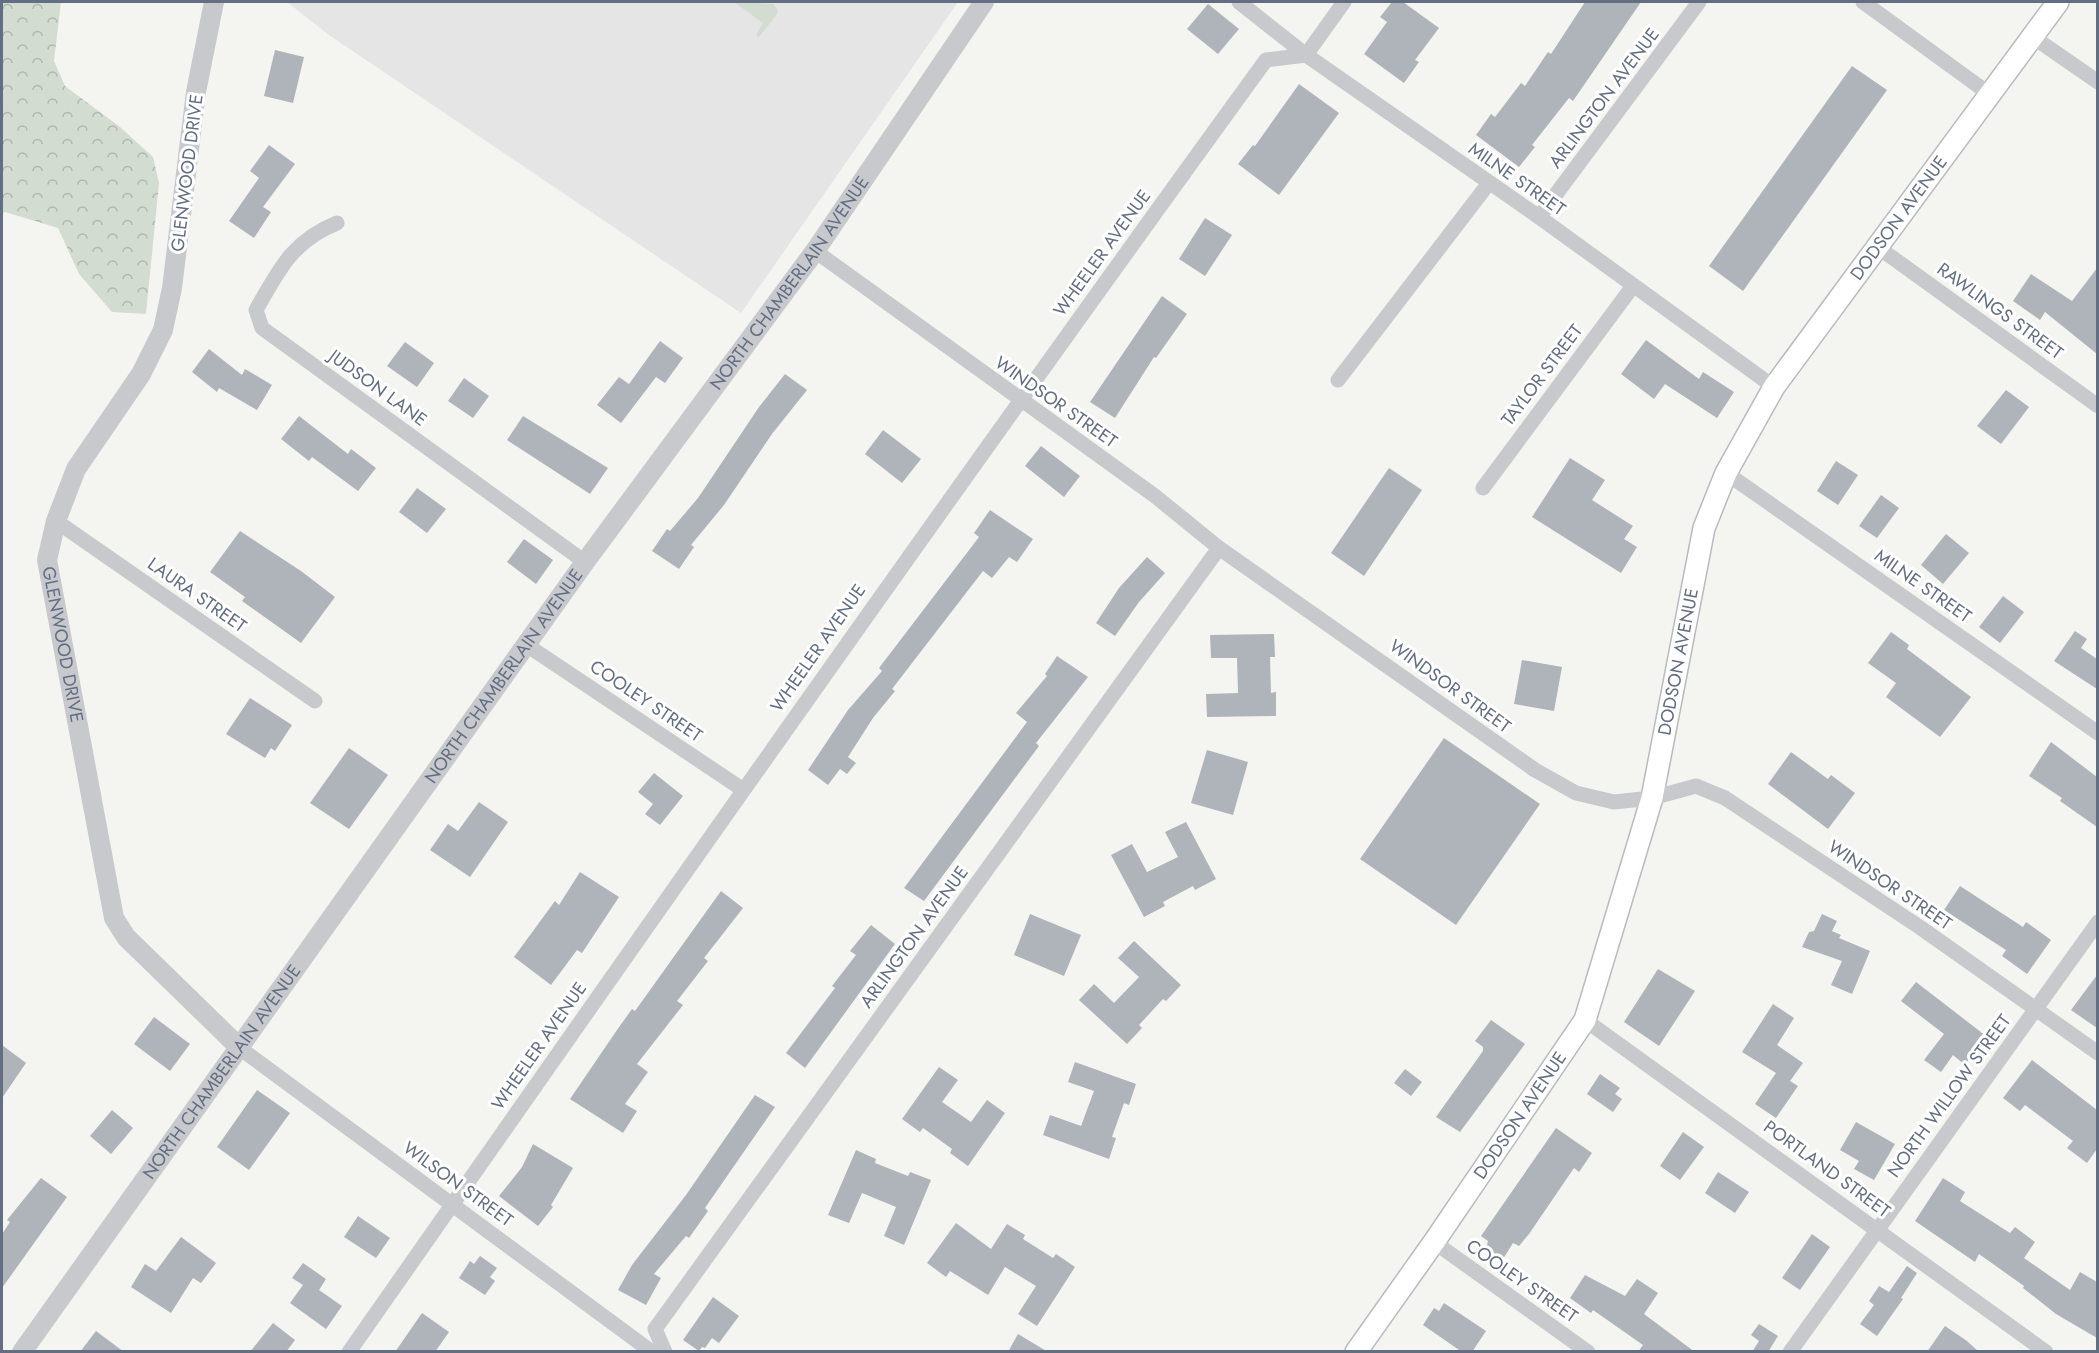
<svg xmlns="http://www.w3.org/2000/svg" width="2099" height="1353" viewBox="0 0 2099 1353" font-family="Jost,sans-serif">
<defs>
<pattern id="forest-crowns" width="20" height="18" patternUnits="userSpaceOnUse" patternTransform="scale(1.5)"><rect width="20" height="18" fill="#d3dcd1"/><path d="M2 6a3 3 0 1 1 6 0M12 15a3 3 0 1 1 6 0" fill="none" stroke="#afb7af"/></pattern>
</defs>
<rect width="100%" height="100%" fill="#f4f5f0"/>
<path fill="#e4e5e4" d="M287,2h671l-217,311 -412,-278z"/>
<path fill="#d3dcd1" d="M734,2l39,2 5,6 -1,4 -18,23 -3,-2 7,-12z"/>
<path fill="url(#forest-crowns)" d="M2,2h59l-7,59 11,25 55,41 33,30 6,26 -13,131 -34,-2 -33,-38 -21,-46 -53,-16 -3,2z"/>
<g fill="#afb4ba">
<path d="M1392,2h11l36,26 -24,32 4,2 -15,21 -40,-29 23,-32 -7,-5z"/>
<path d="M1585,2h56l-68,99 -4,-3 -37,47 3,2 -16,20 -43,-32 15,-21 4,3 26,-34 4,3 23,-34 3,2z"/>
<path d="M1208,4l31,25 -21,25 -31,-25z"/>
<path d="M275,50l29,7 -11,46 -29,-7z"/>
<path d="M1852,66l35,24 -144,201 -34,-25z"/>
<path d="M1299,84l40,29 -60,82 -41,-31 15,-19 2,1z"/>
<path d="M269,145l26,19 -32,43 8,5 -17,26 -25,-17 30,-43 -9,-7z"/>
<path d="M1205,218l27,17 -27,41 -26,-17z"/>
<path d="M2097,268v86l-52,-42 -5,8 -27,-19 18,-27 41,27z"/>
<path d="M1162,296l25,18 -31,44 -2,-1 -39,61 -25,-16z"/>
<path d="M1646,340l53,39 4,-7 31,20 -17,26 -52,-34 -11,15 -33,-25z"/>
<path d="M660,341l23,17 -18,25 -9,-6 -35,46 -24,-18 22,-28 10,7z"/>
<path d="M405,342l29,21 -17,24 -30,-21z"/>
<path d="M209,349l33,26 3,-6 27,16 -15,25 -38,-22 -2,4 -25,-20z"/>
<path d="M785,374l22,16 -35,44 -48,71 -33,40 3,2 -15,22 -27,-18 15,-22 3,2 28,-33 61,-91z"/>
<path d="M464,378l25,18 -16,22 -25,-17z"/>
<path d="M2006,390l23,17 -28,37 -24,-18z"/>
<path d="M299,416l49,38 3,-5 25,19 -18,23 -46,-34 -3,4 -28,-22z"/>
<path d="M523,416l85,52 -18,26 -83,-54z"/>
<path d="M883,430l38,29 -19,24 -37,-29z"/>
<path d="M1041,446l39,30 -16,21 -39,-31z"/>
<path d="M1570,458l35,22 -13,20 41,26 -9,13 13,8 -16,26 -89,-56z"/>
<path d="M1836,461l22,14 -20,30 -21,-14z"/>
<path d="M1389,468l33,22 -58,86 -33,-23z"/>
<path d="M417,488l29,21 -19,24 -28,-21z"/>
<path d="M1881,495l18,13 -22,30 -18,-12z"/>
<path d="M990,510l43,29 -16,23 -8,-5 -17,21 -9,-7 -91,118 3,2 -22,27 -25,39 8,6 -9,11 -7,-5 -12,16 -20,-15 40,-60 34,-39 -3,-3 100,-131 -5,-4z"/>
<path d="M240,531l61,40 34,26 -34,46 -59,-42 3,-4 -35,-25z"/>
<path d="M1946,534l23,19 -26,31 -22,-19z"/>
<path d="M524,539l29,21 -17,24 -29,-22z"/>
<path d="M1147,557l18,16 -26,29 -24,34 -19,-13 23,-35z"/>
<path d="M2003,596l21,16 -24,31 -21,-16z"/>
<path d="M2075,631l12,8 -6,9 16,11v30l-43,-28z"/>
<path d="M1891,632l18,13 -2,4 64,48 -31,40 -54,-40 10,-14 -28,-20z"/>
<path d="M1274,634l1,23h-5l1,36 5,-1v24l-69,1 -1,-23 32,-1 -1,-35h-26l-1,-23z"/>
<path d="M1057,656l31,21 -52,66 3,3 -115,155 -20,-13 123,-166 -11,-9 31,-37 -2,-2z"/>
<path d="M1522,660l40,7 -8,44 -40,-7z"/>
<path d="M250,698l42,27 -17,26 -4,-3 -6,10 -39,-24z"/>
<path d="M1444,738l96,66 -84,121 -96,-66z"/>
<path d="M2051,742l46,35v50l-37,-26 2,-3 -33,-22z"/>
<path d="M349,748l39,27 -39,54 -39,-26z"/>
<path d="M1207,750l41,12 -15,53 -42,-12z"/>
<path d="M1791,752l37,27 3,-4 24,18 -27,36 -60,-45z"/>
<path d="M654,773l29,23 -23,29 -15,-11 8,-10 -15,-12z"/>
<path d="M479,802l29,20 -38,55 -40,-27 18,-26 10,7z"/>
<path d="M1186,822l30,57 -21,11 -2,-4 -30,16 2,4 -21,11 -33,-62 21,-11 15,28 31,-15 -13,-25z"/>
<path d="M580,872l39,25 -37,56 -5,-3 -26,35 -37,-28 41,-56 4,4z"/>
<path d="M1960,886l63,41 3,-5 25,18 -24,34 -25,-18 4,-6 -62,-40z"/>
<path d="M721,891l22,17 -39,50 4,3 -31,40 6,4 -46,59 11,8 -23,32 12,7 -14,22 -53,-34 47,-69 15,-21 3,2z"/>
<path d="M1030,914l51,21 -17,41 -50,-21z"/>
<path d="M1822,914l15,7 -5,10 9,4 -2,3 31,13 -18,43 -21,-9 11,-24 -40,-14 7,-15 5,-1z"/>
<path d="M871,925l24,19 -90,124 -19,-15 49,-65 -3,-2 24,-31 -6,-4z"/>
<path d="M1134,941l47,44 -15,16 -3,-2 -24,26 3,3 -15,16 -48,-44 15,-16 20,19 25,-26 -21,-19z"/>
<path d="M1658,969l37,22 -36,55 -35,-24z"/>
<path d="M2097,975v53l-26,-18z"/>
<path d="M1916,982l70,54 -21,29 -12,-10 -12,17 -17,-12 20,-26 -43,-33z"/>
<path d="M1773,1004l21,14 -17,27 26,18 -13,18 8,5 -22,32 -21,-14 21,-31 -34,-21z"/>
<path d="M154,1017l36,27 -20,27 -36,-27z"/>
<path d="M1491,1020l34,24 -65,88 -24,-15 47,-66v-4l-8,-6z"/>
<path d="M2,1045l24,18 -24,35z"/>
<path d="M2032,1060l65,50v39l-10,14 -20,-15 6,-7 -48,-36 -5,6 -17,-13z"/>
<path d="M1075,1062l61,22 -7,21 -5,-2 -12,34 4,1 -7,21 -66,-24 7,-20 31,11 13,-35 -26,-9z"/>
<path d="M939,1067l19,13 -16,22 29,20 16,-22 18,13 -37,53 -18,-13 2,-4 -29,-21 -3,4 -18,-13z"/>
<path d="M1405,1069l17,13 -11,14 -17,-13z"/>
<path d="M1600,1074l20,14 -5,6 7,5 -9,13 -26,-18z"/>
<path d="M257,1090l33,23 -41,57 -32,-23z"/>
<path d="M755,1095l20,12 -70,101 3,3 -19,27 -3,-2 -32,38 7,4 -15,27 -28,-15 14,-25 54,-70z"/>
<path d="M112,1110l21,18 -22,26 -21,-18z"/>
<path d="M1856,1122l39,22 -21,36 -20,-11 5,-8 -19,-11z"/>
<path d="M1556,1128l36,25 -13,19 -5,-4 -45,66 -10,12 -6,-3 -10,16 -17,-10 2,-8 -7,-5z"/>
<path d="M1683,1132l21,15 -24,33 -20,-14z"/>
<path d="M533,1144l40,24 -22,37 2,2 -15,19 -39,-30 23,-29z"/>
<path d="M856,1150l20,9 -1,4 33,13 2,-4 21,8 -27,65 -20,-9 12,-29 -34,-14 -13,30 -21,-8z"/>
<path d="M1718,1172l31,20 -14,21 -30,-20z"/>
<path d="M41,1178l26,19 -65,91v-54l8,-12 -3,-2z"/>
<path d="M1943,1178l22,14 -5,9 50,32 5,-6 20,15 -11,16 46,32 10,-18 17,10v56l-41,-24 -33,-26 1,-2 -45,-32 -4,8 -60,-41z"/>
<path d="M358,1216l32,22 -14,20 -32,-21z"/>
<path d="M956,1223l35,26 16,-25 18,11 -2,4 30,19 3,-4 19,13 -38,59 -19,-12 18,-28 -31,-19 -17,28 -38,-24 -4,6 -19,-14z"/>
<path d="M1812,1234l18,13 -30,43 -18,-12z"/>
<path d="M181,1237l35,26 -15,20 -8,-5 -22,35 -40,-26 14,-23 11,7z"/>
<path d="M480,1256l17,12 -7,9 5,4 -10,14 -26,-17 11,-17 4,3z"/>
<path d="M303,1263l23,16 -7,11 23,16 -16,23 -36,-26 13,-18 -11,-7z"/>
<path d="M1907,1266l10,7 -16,25 2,1 -26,37 -17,-12 14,-19 -5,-4 10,-15 10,6z"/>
<path d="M1585,1275l40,21 12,-17 21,14 -14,21 51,38h-57l5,-7 -50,-35 -2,3 -21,-15z"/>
<path d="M713,1297l26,19 -20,27 -7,-5 -7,10 -3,-1 -3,4 -16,-11z"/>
<path d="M1444,1303l42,28 -14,21h-10l-39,-27 11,-17 5,3z"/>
<path d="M422,1313l27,19 -14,20h-40z"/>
<path d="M273,1323l22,17 -9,12h-36z"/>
<path d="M1759,1324l19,12 -10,16h-16l7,-11 -8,-6z"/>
<path d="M1945,1326l22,15 12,11h-52z"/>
<path d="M96,1331l28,21h-44z"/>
<path d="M1018,1334l30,18h-40z"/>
</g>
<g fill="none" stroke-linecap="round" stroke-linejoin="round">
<g stroke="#b7babf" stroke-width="24">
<g id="secondary">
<path id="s3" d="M1356,1352l78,-110 151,-222 67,-222 52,-270 22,-55 48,-86 284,-385"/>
</g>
</g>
<g stroke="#c7c9cd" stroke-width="15">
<path d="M1239,2l67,53 233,162 235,170"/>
<path d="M1863,2l125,91"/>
<path d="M2033,37l65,45"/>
<path d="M1539,217l160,-215"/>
<path d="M337,223c-45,18 -58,47 -81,87l6,18 323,234"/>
<path d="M1879,248l219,158"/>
<path d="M815,251l340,245 64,52 316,222 41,23 38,9 38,-4 44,-12 29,12 196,130 177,125"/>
<path d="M1338,380l151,-197"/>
<path d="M1726,473l372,260"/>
<path d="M1483,488l150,-202"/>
<path d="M56,521l259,180"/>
<path d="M528,646l214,143"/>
<path d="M1585,1020l461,332"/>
<path d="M241,1049l411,303"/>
<path d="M1434,1242l154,110"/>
<path d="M349,1352c303,-433 606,-864 917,-1292l40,-5 38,-53"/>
<path d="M665,1352l-10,-23 564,-781"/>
<path d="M1790,1352l308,-430"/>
</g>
<g stroke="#c7c9cd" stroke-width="20">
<path id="s1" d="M214,2l-18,90 -24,196 -9,42 -22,44 -65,95 -20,52 -9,39 67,358 12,19 115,112"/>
<path id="s2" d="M22,1352l563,-790 230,-311 169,-249"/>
</g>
<use href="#secondary" stroke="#fff" stroke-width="21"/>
</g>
<g text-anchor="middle" stroke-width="6" stroke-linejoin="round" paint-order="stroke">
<g font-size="18" fill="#636e82" stroke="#fff">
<text transform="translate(1604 98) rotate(-53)" y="6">ARLINGTON AVENUE</text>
<text transform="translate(187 173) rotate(-83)" y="6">GLENWOOD DRIVE</text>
<text transform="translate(1517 179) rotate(35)" y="6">MILNE STREET</text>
<text dy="6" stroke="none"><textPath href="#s3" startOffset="1278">DODSON AVENUE</textPath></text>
<text transform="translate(1102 253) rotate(-54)" y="6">WHEELER AVENUE</text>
<text dy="6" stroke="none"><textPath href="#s2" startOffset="1316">NORTH CHAMBERLAIN AVENUE</textPath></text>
<text transform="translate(2000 311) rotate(36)" y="6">RAWLINGS STREET</text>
<text transform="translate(1542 375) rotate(-53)" y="6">TAYLOR STREET</text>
<text transform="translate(378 388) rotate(36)" y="6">JUDSON LANE</text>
<text transform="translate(1056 402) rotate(35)" y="6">WINDSOR STREET</text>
<text transform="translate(1923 586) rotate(35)" y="6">MILNE STREET</text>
<text transform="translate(197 595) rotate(35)" y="6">LAURA STREET</text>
<text dy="6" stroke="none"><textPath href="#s1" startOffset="678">GLENWOOD DRIVE</textPath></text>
<text transform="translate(818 648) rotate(-55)" y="6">WHEELER AVENUE</text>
<text dy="6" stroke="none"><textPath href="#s3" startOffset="774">DODSON AVENUE</textPath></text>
<text dy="6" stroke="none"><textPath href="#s2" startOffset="830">NORTH CHAMBERLAIN AVENUE</textPath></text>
<text transform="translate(1450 686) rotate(36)" y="6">WINDSOR STREET</text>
<text transform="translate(646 701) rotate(34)" y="6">COOLEY STREET</text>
<text transform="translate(1890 885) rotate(34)" y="6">WINDSOR STREET</text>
<text transform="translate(914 937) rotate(-54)" y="6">ARLINGTON AVENUE</text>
<text transform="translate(539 1046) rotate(-55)" y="6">WHEELER AVENUE</text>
<text dy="6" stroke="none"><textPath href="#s2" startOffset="344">NORTH CHAMBERLAIN AVENUE</textPath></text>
<text transform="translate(1949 1096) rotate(-54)" y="6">NORTH WILLOW STREET</text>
<text dy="6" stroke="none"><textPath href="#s3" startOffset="288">DODSON AVENUE</textPath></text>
<text transform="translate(1827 1169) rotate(36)" y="6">PORTLAND STREET</text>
<text transform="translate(458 1184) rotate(36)" y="6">WILSON STREET</text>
<text transform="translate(1522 1281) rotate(35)" y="6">COOLEY STREET</text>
</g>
</g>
<rect width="2099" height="1353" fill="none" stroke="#636e82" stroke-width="6"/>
</svg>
